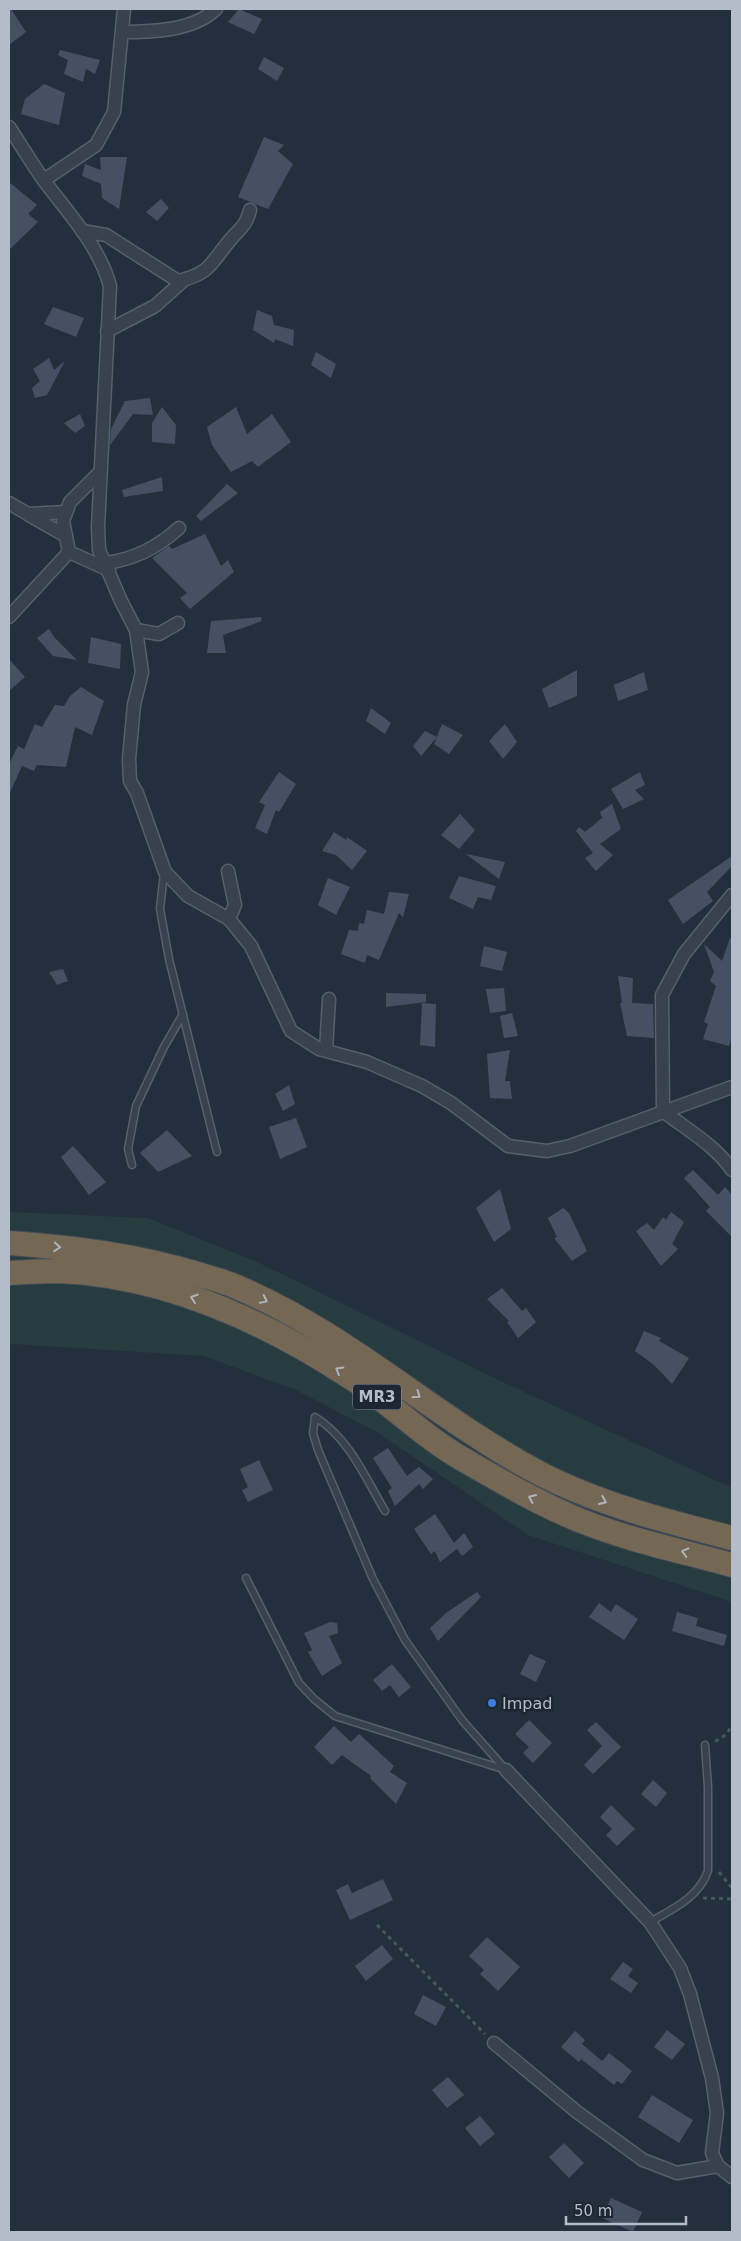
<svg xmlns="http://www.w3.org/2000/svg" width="741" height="2241" viewBox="0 0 741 2241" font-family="'DejaVu Sans',sans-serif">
<rect width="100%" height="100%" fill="#242f3e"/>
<path fill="#263c3f" d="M9,1212l139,6 107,43 252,123 225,104v114l-204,-67 -151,-103 -81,-42 -92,-34 -191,-12 -4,1z"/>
<g fill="#455162">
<path d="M9,9h2l15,23 -17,13z"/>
<path d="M239,9l23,10 -8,15 -26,-12z"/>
<path d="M60,50l40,10 -5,14 -9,-5 -3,13 -19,-8 4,-14 -10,-5z"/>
<path d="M264,57l20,11 -7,13 -19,-12z"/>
<path d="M44,84l21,9 -6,32 -38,-11 4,-15z"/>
<path d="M264,137l20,8 -6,6 15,13 -25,45 -30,-12z"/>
<path d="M100,157h27l-8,52 -17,-11 -1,-14 -19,-8 3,-12 16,6z"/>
<path d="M9,182l28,23 -9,9 10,8 -29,28z"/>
<path d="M161,199l8,9 -12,13 -11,-9z"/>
<path d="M53,307l31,11 -8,19 -32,-13z"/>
<path d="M257,310l15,6 2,9 20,5 -1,16 -18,-7 -1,4 -21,-13z"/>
<path d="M316,352l20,12 -5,14 -20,-13z"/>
<path d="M49,358l5,12 11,-9 -18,34 -12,3 -3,-10 8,-7 -7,-12z"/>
<path d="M150,398l3,17 -20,-1 -23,31 1,-16 14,-28z"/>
<path d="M162,407l14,18 -1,19 -23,-2v-19z"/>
<path d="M236,407l11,27 25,-20 19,28 -33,25 -6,-6 -21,11 -19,-27 -5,-18z"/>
<path d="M80,414l5,12 -10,7 -11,-10z"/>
<path d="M162,477l1,14 -39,6 -2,-7z"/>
<path d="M227,484l11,9 -37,28 -5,-5z"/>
<path d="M205,534l16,32 7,-6 6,12 -44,37 -10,-11 7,-5 -35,-35 17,-12 3,3z"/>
<path d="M261,617l1,4 -39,14 3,18h-19l4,-32z"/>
<path d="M49,629l6,9 22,22 -24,-4 -16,-18z"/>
<path d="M91,637l30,7 -1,25 -32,-6z"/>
<path d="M9,659l16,18 -16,14z"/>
<path d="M577,670v26l-28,12 -7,-19z"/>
<path d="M644,672l4,18 -30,11 -4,-16z"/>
<path d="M81,687l23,14 -12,34 -17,-8 -9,40 -29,-2 -3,6 -12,-5 -13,29v-31l9,-18 6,3 11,-25 7,3 13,-22 9,1 6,-10z"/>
<path d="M371,708l20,15 -6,11 -19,-13z"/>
<path d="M442,724l21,11 -14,19 -15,-10z"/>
<path d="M505,724l12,18 -14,17 -14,-18z"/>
<path d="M425,731l12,6 -16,19 -8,-10z"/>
<path d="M279,772l17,12 -17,28 -3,-2 -9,24 -12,-6 10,-23 -6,-3z"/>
<path d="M640,772l5,13 -10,5 9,9 -21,10 -12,-20z"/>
<path d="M612,804l9,25 -21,15 13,11 -17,16 -11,-13 8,-5 -17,-22 3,-4 6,5 17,-14 -2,-6z"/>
<path d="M460,814l15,16 -16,19 -18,-14z"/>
<path d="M334,832l12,8 1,-3 20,14 -15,19 -16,-15 -14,-4z"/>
<path d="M466,854l39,8 -6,17z"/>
<path d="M732,856v10l-25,26 6,9 -30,23 -15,-24z"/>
<path d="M459,876l37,10 -5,14 -13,-3 -5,12 -24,-11z"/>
<path d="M328,878l22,9 -14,28 -18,-10z"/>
<path d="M389,892l20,2 -6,23 -4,-4 -20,47 -12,-5 -2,8 -24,-9 8,-24 9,1 1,-8 5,1 3,-14 17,4z"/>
<path d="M730,938h2v97l-3,11 -26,-7 5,-15 -4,-2 12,-36 -6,-5 4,-9 -10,-28 18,17z"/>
<path d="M484,946l23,6 -5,19 -22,-5z"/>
<path d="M63,969l5,12 -11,4 -8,-13z"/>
<path d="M618,976l15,2 -1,25 21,1 1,34 -27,-2 -7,-33h2z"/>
<path d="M504,988l2,23 -16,2 -4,-24z"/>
<path d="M386,993l40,1v8l-40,5z"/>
<path d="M422,1003l14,1 -1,43 -15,-2z"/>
<path d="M512,1013l6,23 -14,2 -4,-22z"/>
<path d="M510,1050l-5,31h5l2,18 -22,-1 -3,-44z"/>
<path d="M289,1085l6,19 -12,7 -8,-17z"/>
<path d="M296,1118l11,29 -27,12 -11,-32z"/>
<path d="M167,1130l25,26 -34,16 -18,-19z"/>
<path d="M73,1146l33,36 -17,13 -28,-38z"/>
<path d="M693,1170l25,25 7,-8 7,8v42l-26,-26 4,-4 -26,-29z"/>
<path d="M500,1189l11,40 -17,13 -18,-34z"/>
<path d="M563,1208l6,5 18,38 -15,10 -18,-23 3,-1 -9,-19z"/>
<path d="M671,1212l13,10 -12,22 6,5 -17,17 -25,-35 11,-8 7,7 9,-13 3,3z"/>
<path d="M502,1288l20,23 4,-3 10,14 -18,16 -11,-16 2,-1 -22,-22z"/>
<path d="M644,1331l17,7 -2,3 30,17 -17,26 -18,-19 -19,-14z"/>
<path d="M388,1448l19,28 12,-9 14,12 -10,10 -4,-5 -24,22 -7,-15 4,-3 -19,-30z"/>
<path d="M259,1460l14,30 -25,12 -6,-12 6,-3 -8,-18z"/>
<path d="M435,1514l19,29 10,-10 9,14 -11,9 -5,-7 -17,13 -5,-11 -4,3 -17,-25z"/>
<path d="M477,1592l4,5 -43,44 -8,-13 16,-15z"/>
<path d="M599,1603l12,9 5,-8 22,15 -14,21 -35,-23z"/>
<path d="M677,1612l21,6 -2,8 31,9 -3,11 -52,-15z"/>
<path d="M330,1622l7,1 1,10 -9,3 13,27 -20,13 -14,-24 4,-2 -8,-17z"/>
<path d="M530,1654l16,7 -10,21 -16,-8z"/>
<path d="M392,1664l19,23 -12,10 -9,-12 -8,6 -9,-11z"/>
<path d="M529,1720l23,23 -19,20 -10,-10 6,-6 -14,-13z"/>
<path d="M596,1722l25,25 -28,27 -9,-9 18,-19 -15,-16z"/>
<path d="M334,1726l17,16 8,-8 35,32 -4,6 17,11 -11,21 -26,-26 1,-2 -29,-21 -10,10 -18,-18z"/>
<path d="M653,1780l14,13 -11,14 -15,-13z"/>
<path d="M611,1805l24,24 -18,17 -11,-11 6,-6 -12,-12z"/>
<path d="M383,1879l10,21 -43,20 -14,-30 12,-6 4,9z"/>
<path d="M487,1937l33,30 -22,24 -18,-17 4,-4 -15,-14z"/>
<path d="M382,1945l11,14 -27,22 -11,-15z"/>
<path d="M623,1962l10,7 -5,7 10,7 -7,10 -21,-14z"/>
<path d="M423,1995l23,12 -10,19 -22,-12z"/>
<path d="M667,2030l18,14 -13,16 -18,-13z"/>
<path d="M575,2031l10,9 -3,4 20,17 7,-8 23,18 -10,13 -5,-3 -3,4 -33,-26 -2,3 -18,-15z"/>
<path d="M448,2077l16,18 -17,13 -15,-18z"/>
<path d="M652,2095l41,25 -14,23 -41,-26z"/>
<path d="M480,2116l15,18 -15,12 -15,-18z"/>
<path d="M564,2143l20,20 -15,15 -20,-21z"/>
<path d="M611,2198l31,14 -9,20 -31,-14z"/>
</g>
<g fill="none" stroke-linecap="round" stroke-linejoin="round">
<g stroke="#565f6c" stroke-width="9">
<g id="lane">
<path d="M164,873l-4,36 9,50 48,193"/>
<path d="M132,1165l-4,-16 8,-43 28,-59 19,-33"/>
<path d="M246,1578l53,105 15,16 21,17 171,54 -44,-50 -57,-80 -32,-61 -55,-129 -5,-17 2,-16c34,21 50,60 70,94"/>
<path d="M650,1922c23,-13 49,-25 58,-51v-84l-3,-42"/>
</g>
</g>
<g stroke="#565f6c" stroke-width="15">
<g id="street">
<path d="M122,32c30,0 71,-1 94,-23"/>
<path d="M9,127c12,18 23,37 36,55 25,33 54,64 65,104l-12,241 1,23 22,51 15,29 6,42 -8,33 -5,54 1,22 7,12 28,79 23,24 41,23 22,27 40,85 28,18 48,13 55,24 29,17 57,43 39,5 23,-5 162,-59"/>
<path d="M44,180l52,-35 18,-33 10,-103"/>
<path d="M82,231l24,4 72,46c33,-7 33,-19 53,-42 10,-12 15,-13 19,-29"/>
<path d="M107,331l48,-25 30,-27"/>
<path d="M9,503l19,11 38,-2"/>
<path d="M29,515l37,21"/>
<path d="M69,552l-6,-31 7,-19 30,-30"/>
<path d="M105,563c28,-3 54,-17 74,-35"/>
<path d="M9,617l60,-65 40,18"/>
<path d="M136,630l23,4 19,-11"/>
<path d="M228,871l7,34 -6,14"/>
<path d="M732,895l-48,59 -22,41 1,116c23,18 52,34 69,59"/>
<path d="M326,1050l3,-51"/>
<path d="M506,1770l144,152 30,46 10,26 22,84 5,35 -5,40 6,13 14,11"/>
<path d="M494,2043l83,69 66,48 34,13 41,-7"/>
</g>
</g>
<g stroke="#434c59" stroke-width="26">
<g id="highway">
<path d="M9,1243c68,5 126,12 192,32 12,4 26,7 38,13 108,46 194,128 298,184 61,32 128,49 195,66"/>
<path d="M9,1273c17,-1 35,-2 52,-2 105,5 202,49 289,106 40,25 74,61 116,84 36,21 74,43 113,59 49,20 102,31 153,45"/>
</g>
</g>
<g stroke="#44595c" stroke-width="3" stroke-dasharray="4 4" stroke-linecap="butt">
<path d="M715,1741c8,-2 14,-9 17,-17"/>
<path d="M719,1872l13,16"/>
<path d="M703,1898l29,1"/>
<path d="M377,1925l108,109"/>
</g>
<use href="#lane" stroke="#38414e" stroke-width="6"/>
<use href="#street" stroke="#38414e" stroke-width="12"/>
<use href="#highway" stroke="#746855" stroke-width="24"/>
</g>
<defs><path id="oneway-chevron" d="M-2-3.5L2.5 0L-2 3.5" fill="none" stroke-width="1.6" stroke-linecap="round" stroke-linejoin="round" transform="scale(1.25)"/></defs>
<g stroke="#aeb4bd">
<use href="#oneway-chevron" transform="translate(57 1247) rotate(4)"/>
<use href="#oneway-chevron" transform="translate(194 1298) rotate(-161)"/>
<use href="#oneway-chevron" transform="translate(264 1300) rotate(26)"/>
<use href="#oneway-chevron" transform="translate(339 1370) rotate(-149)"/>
<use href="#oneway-chevron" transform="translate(417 1395) rotate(35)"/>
<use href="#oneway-chevron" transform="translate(532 1498) rotate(-155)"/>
<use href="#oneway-chevron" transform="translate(603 1501) rotate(23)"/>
<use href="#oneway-chevron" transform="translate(685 1552) rotate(-165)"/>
</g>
<circle fill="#3f7fe0" stroke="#1d2633" stroke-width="2" cx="492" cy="1703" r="5"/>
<g text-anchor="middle" stroke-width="5" stroke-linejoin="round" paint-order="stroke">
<rect fill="#1d2633" stroke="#878f9c" stroke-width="1" x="353" y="1384.5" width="48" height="25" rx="4"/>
<g font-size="15" font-weight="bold" fill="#b4bcc9">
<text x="377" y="1402">MR3</text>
</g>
<g font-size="16" fill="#b4bcc9" stroke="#1d2633" text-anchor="start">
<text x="502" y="1709">Impad</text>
</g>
</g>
<rect width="741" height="2241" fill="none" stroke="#b4bcc9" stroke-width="20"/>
<path d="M566 2216v8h120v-8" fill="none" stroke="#b4bcc9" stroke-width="2.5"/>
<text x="574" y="2216" font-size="15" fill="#b4bcc9" stroke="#1d2633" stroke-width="4" paint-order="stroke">50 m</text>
</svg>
